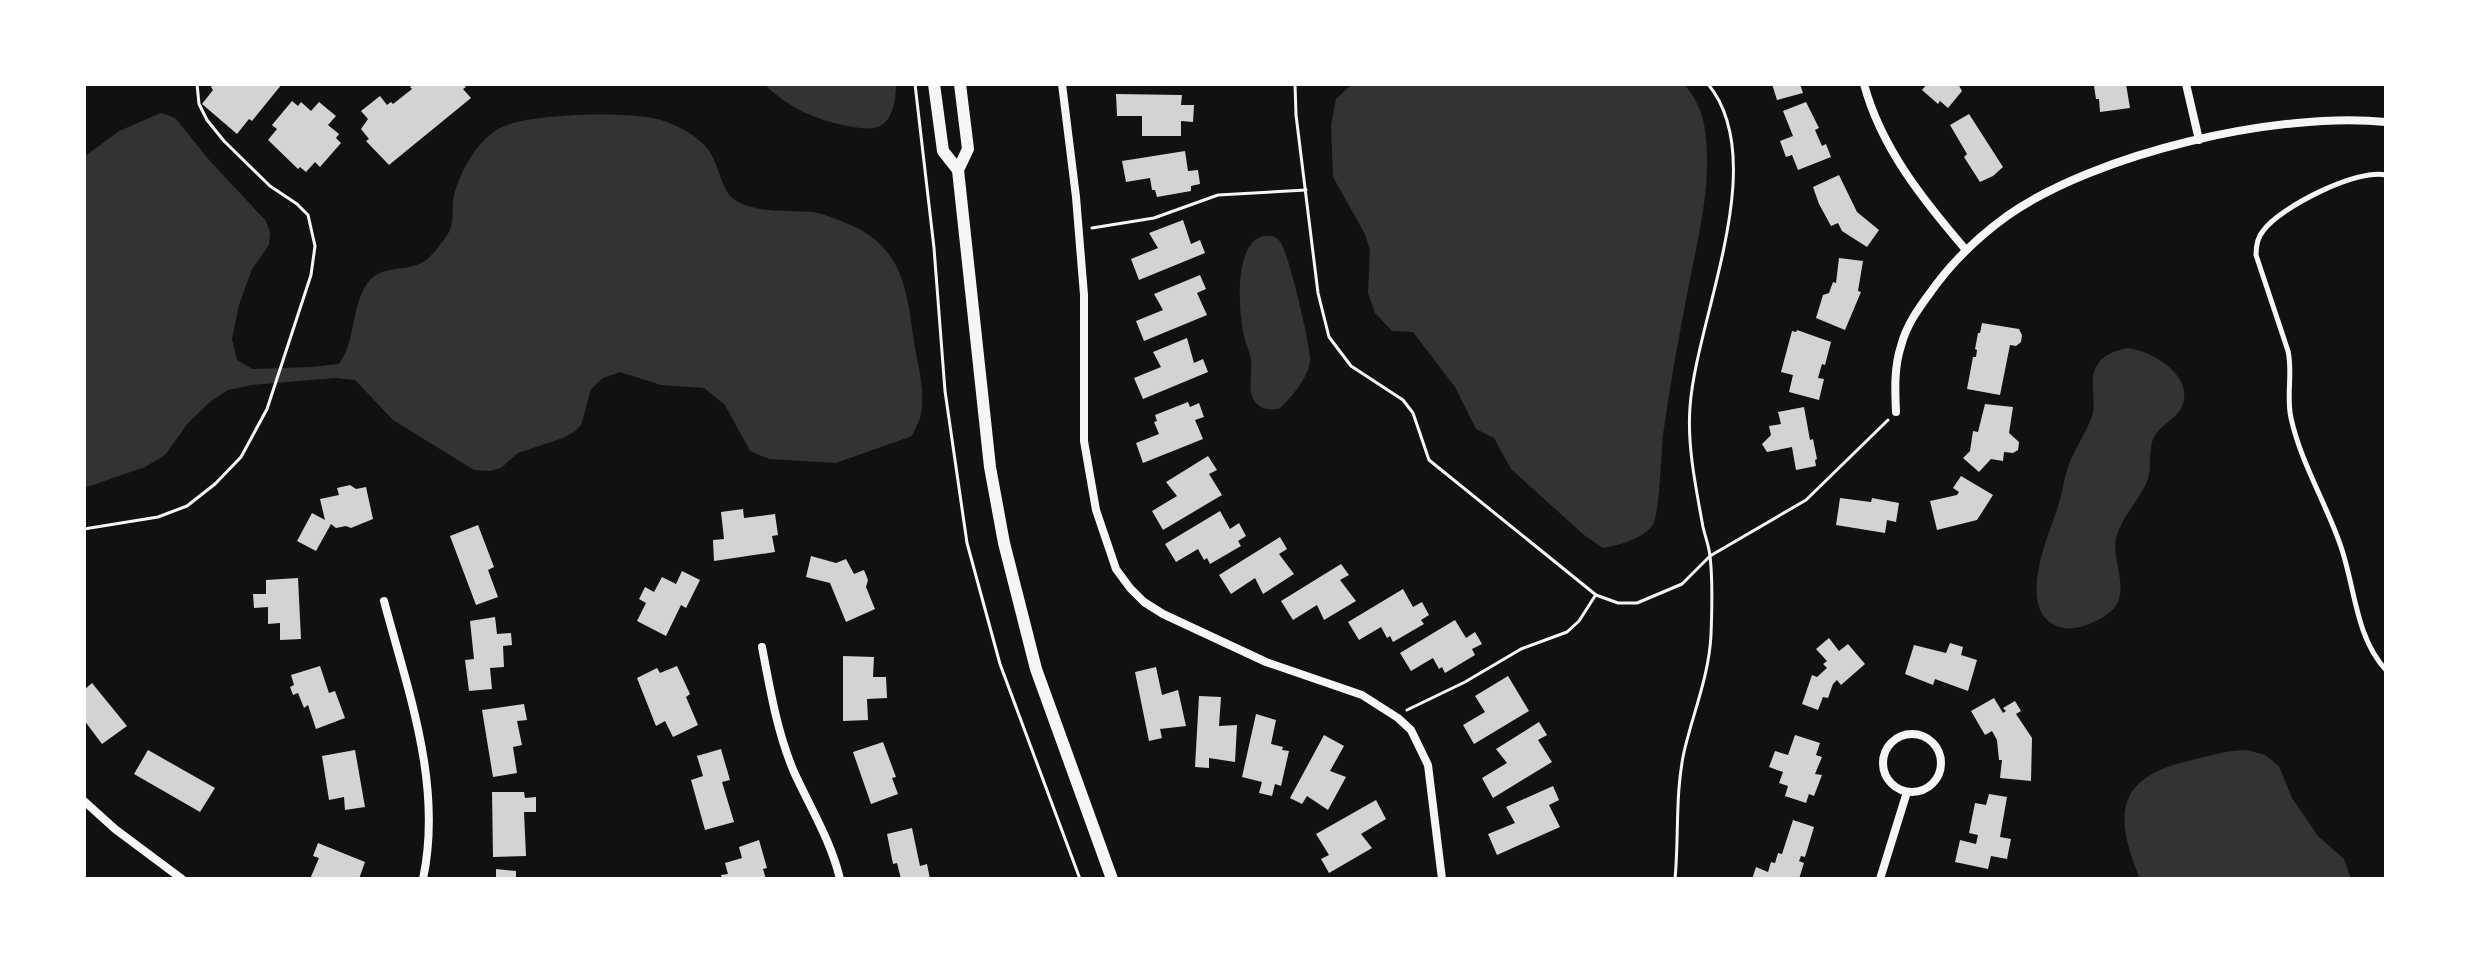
<svg xmlns="http://www.w3.org/2000/svg" width="2470" height="963" viewBox="0 0 2470 963" font-family="Helvetica,sans-serif">
<rect width="100%" height="100%" fill="#111"/>
<g fill="#333">
<path d="M764,84h132c0,13 -2,32 -13,40 -9,7 -21,4 -30,3 -35,-6 -63,-18 -89,-43z"/>
<path d="M1352,84h332c20,24 22,43 23,73 1,41 -9,82 -17,122 -10,52 -20,104 -27,156 -2,18 -3,80 -11,91 -10,13 -33,19 -49,22l-19,-13 -73,-66 -17,-31 -18,-9 -21,-42 -42,-55 -21,-1 -17,-18 -7,-20 2,-43 -5,-16 -32,-57 -2,-52 5,-26z"/>
<path d="M161,113l14,5 35,43 56,60 4,11 -1,13 -17,24 -13,36 -7,34 5,21 15,9 60,-2 27,-3c18,-24 11,-61 31,-84 15,-16 39,-7 56,-20 8,-6 18,-20 23,-28 6,-12 2,-23 5,-36 5,-23 24,-57 46,-68 28,-15 130,-17 161,-8 16,5 31,13 42,24 19,17 15,50 37,59 21,10 50,7 72,9 10,1 20,6 29,9 57,21 65,59 72,114 3,24 13,54 8,78 -1,8 -6,16 -9,23l-76,27 -67,-4 -19,-8 -25,-46 -21,-17 -43,-3 -41,-13 -17,6 -12,11 -10,36 -7,7 -11,6 -45,15 -17,15 -11,3 -16,-1 -81,-50 -38,-40 -20,-2 -83,7 -24,5 -17,11 -23,22 -23,32 -20,12 -61,21v-331l35,-26z"/>
<path d="M1273,236c4,3 7,4 9,9 7,12 30,105 28,117 -3,17 -18,35 -31,47 -8,1 -17,1 -23,-6 -10,-12 -3,-28 -5,-42 -1,-9 -5,-16 -7,-25 -5,-22 -11,-89 17,-99 4,-2 8,-1 12,-1z"/>
<path d="M2127,348c24,2 68,28 55,58 -5,13 -21,18 -28,31 -6,12 -2,29 -6,42 -8,21 -26,37 -32,59 -4,21 11,46 1,66 -8,14 -38,27 -53,24 -51,-10 -17,-90 -7,-118 6,-18 7,-36 15,-53 6,-13 14,-25 19,-38 8,-20 -6,-40 9,-58 7,-8 18,-11 27,-13z"/>
<path d="M2247,750l18,5 14,11 13,32 26,38 26,23 7,20h-211c-27,-66 -24,-102 52,-119 22,-5 31,-9 55,-10z"/>
</g>
<g fill="#d3d3d3">
<path d="M213,84h69l-30,37 -3,-2 -12,15 -35,-30 11,-14 -2,-3z"/>
<path d="M413,84h50l3,3 -3,2 8,9 -82,67 -23,-24 3,-2 -8,-10 7,-10 -7,-8 19,-15 7,9 4,-3 2,2 19,-15 -2,-2z"/>
<path d="M1772,84h28l3,9 -26,7z"/>
<path d="M1927,84h31l4,7 -14,17 -8,-7 -2,3 -16,-14z"/>
<path d="M2096,84h30l4,24 -30,4 -1,-13h-3l-2,-13z"/>
<path d="M1116,94l66,1 -1,10h13l-1,17 -12,-1v15h-39v-20h-25z"/>
<path d="M292,101l6,5 3,-4 10,9 8,-9 17,14 -8,9 11,9 -3,4 5,5 -21,24 -5,-5 -9,10 -6,-5 -2,2 -30,-29 9,-11 -5,-4z"/>
<path d="M1806,102l13,26 -4,2 7,16 4,-2 5,13 -33,13 -6,-15 -6,2 -6,-16 13,-5 -10,-25z"/>
<path d="M1969,114l34,53 -10,9 -13,6 -16,-25 3,-3 -17,-29z"/>
<path d="M1185,151l3,20 10,-1 2,14 -9,2v5l-34,6 -2,-7h-3l-2,-12 -24,4 -4,-21z"/>
<path d="M1839,175l18,37 22,18 -12,17 -25,-16 -4,-8 -7,3 -12,-22 -6,-17z"/>
<path d="M1183,220l8,24 9,-4 5,13 -66,27 -8,-21 27,-11 -9,-15z"/>
<path d="M1839,258l24,3 -5,30 3,1 -16,38 -29,-12 7,-23 6,-2 4,-11 3,1z"/>
<path d="M1200,275l6,14 -9,4 10,22 -63,26 -8,-20 27,-11 -9,-16z"/>
<path d="M1982,323l37,6 3,6 -1,7 -5,4 -6,-1 -10,50 -33,-6 6,-32h3l1,-7 -2,-1 3,-16h2z"/>
<path d="M1797,330l34,12 -6,23 -3,-1 -4,14 6,1 -5,21 -30,-8 4,-17 -12,-3 11,-41 4,1z"/>
<path d="M1187,338l7,25 9,-4 5,13 -65,27 -9,-21 27,-11 -8,-15z"/>
<path d="M1188,402l2,5 9,-4 5,14 -9,3 8,19 -60,24 -7,-20 23,-9 -5,-12 3,-1 -2,-6z"/>
<path d="M1985,404l28,3 -4,26 10,9 -1,8 -5,3 -9,-1 -1,9 -12,-2 -12,13 -16,-14 7,-7 3,-20 5,1z"/>
<path d="M1804,407l6,33 3,-1 4,20 -2,1 1,6 -20,4 -4,-23 -25,5 -5,-8 9,-9 -2,-9 12,-2 -3,-12z"/>
<path d="M1208,456l9,14 -8,4 13,21 -59,35 -11,-19 25,-15 -11,-14z"/>
<path d="M1961,476l32,19 -16,25 -40,10 -7,-29 27,-6 2,-3 -6,-4z"/>
<path d="M350,485l6,4 10,-2 7,32 -22,9 -5,-2 -10,2 -5,-4 -15,27 -19,-10 15,-28 13,7 -5,-21 19,-4 -2,-7z"/>
<path d="M1840,498l31,4 1,-4 27,5 -3,19 -9,-2 -2,13 -49,-8z"/>
<path d="M743,509l1,9 31,-4 3,21 -6,1 3,16 -61,9 -1,-21 11,-1 -3,-27z"/>
<path d="M1220,511l10,18 9,-6 7,13 -8,5 3,5 -31,18 -3,-6 -3,2 -6,-11 -22,13 -11,-18z"/>
<path d="M478,525l16,42 -6,3 10,27 -22,8 -26,-69z"/>
<path d="M1280,537l7,12 -8,5 15,20 -31,20 -8,-16 -24,16 -12,-19z"/>
<path d="M811,556l25,7 10,-4 8,15 10,-4 4,10 -2,7 9,22 -29,13 -16,-39 -24,-6z"/>
<path d="M1341,564l8,11 -9,5 16,21 -32,19 -7,-15 -24,15 -12,-19z"/>
<path d="M682,571l18,9 -14,28 -5,-3 -15,31 -29,-15 9,-18 -7,-4 6,-12 9,5 8,-15 14,7z"/>
<path d="M298,578l3,61 -21,1v-17l-12,1v-17l-14,1 -1,-14h13v-14z"/>
<path d="M1403,589l10,18 9,-5 7,13 -8,5 3,4 -31,18 -3,-6 -3,2 -6,-11 -22,13 -11,-18z"/>
<path d="M495,617l2,17 14,-1 1,12 -9,1 1,21 -14,1 2,21 -23,2 -4,-31 9,-1 -4,-38z"/>
<path d="M1455,620l11,18 9,-6 7,12 -10,5 3,6 -30,18 -3,-6 -3,2 -6,-11 -22,13 -11,-18z"/>
<path d="M1829,638l10,13 9,-7 17,20 -24,21 -4,-5 -4,4 -5,14 -5,-1 -5,13 -16,-6 10,-29 5,2 10,-9 -4,-4 4,-3 -11,-12z"/>
<path d="M1950,643l13,4 -2,8 16,5 -9,31 -33,-12 -2,6 -28,-11 9,-29 32,8z"/>
<path d="M843,656l31,1 -1,20h13l1,21 -20,1 1,21 -25,1z"/>
<path d="M320,666l9,27 6,-2 10,27 -29,11 -8,-24 -4,3 -6,-15 -5,2 -3,-8 4,-2 -3,-10z"/>
<path d="M677,666l13,28 -4,3 12,28 -25,12 -8,-16 -9,5 -19,-48 20,-10 3,5z"/>
<path d="M1156,667l6,28 16,-5 8,36 -26,3 2,9 -13,3 -14,-69z"/>
<path d="M1508,676l21,35 -55,33 -11,-19 22,-13 -10,-16z"/>
<path d="M92,683l35,43 -25,18 -18,-24v-30z"/>
<path d="M1199,696l22,1 -2,29 18,-1 -2,37 -26,-4v10l-14,-1z"/>
<path d="M1994,698l9,15 3,-2 -3,-3 12,-7 6,10 -5,3 16,24 -1,43 -31,-3 2,-18h-3l-2,-20 -5,-9 -7,4 -14,-24z"/>
<path d="M524,704l3,16 -10,1 5,24 -9,2 4,26 -24,4 -11,-67z"/>
<path d="M1256,714l20,6 -5,24 12,3 -1,3 7,1 -8,35 -6,-2 -3,12 -13,-3 3,-11 -20,-5z"/>
<path d="M1539,722l8,13 -9,5 14,22 -59,36 -11,-20 25,-15 -11,-14z"/>
<path d="M1324,735l20,11 -14,25 16,6 -18,33 -21,-14 -5,8 -12,-6z"/>
<path d="M1795,735l25,8 -4,12 6,2 -7,17 7,1 -8,21 -5,-2 -3,9 -21,-7 3,-10 -9,-3 4,-11 -14,-5 6,-16 13,4z"/>
<path d="M883,742l13,35 -4,1 6,16 -27,10 -18,-52z"/>
<path d="M721,749l9,31 -8,2 12,40 -29,8 -14,-50 12,-4 -6,-20z"/>
<path d="M148,750l67,38 -15,24 -66,-38z"/>
<path d="M355,750l10,57 -20,3 -1,-13 -15,3 -7,-44z"/>
<path d="M1553,786l6,14 -10,5 11,22 -63,28 -9,-21 27,-11 -9,-16z"/>
<path d="M492,792h32l1,6 11,-1v15h-12l2,44 -33,1z"/>
<path d="M1989,794l18,3 -7,40 11,2 -4,20 -16,-3 -3,13 -33,-7 5,-22 16,4 2,-9 -9,-2 6,-30 11,2z"/>
<path d="M1376,800l10,19 -25,15 11,14 -43,25 -8,-14 8,-4 -13,-21z"/>
<path d="M1793,820l21,7 -9,30 -4,-1 -2,5 5,2 -5,16h-47l4,-12 12,5 3,-10 4,1 3,-10 4,1z"/>
<path d="M912,828l8,38 7,-2 3,15h-29l-4,-16 -4,1 -6,-30z"/>
<path d="M759,840l8,28 -4,1 3,10h-44l-1,-4 7,-1 -3,-11 17,-5 -3,-11z"/>
<path d="M318,843l47,19 -6,17h-49l9,-21 -6,-2z"/>
<path d="M496,869l20,2v8h-20z"/>
</g>
<g fill="none" stroke-linecap="round" stroke-linejoin="round">
<g stroke="#f5f5f5" stroke-width="3">
<path d="M915,84l19,164 11,143 22,152 33,121 80,215"/>
<path d="M1295,84l1,31 22,178 11,44 22,29 52,34 10,13 16,47 167,135 22,8h19l45,-19 28,-28 96,-56 82,-80"/>
<path d="M1092,228l62,-10 64,-23 88,-5"/>
<path d="M84,529l74,-12 29,-11 28,-22 26,-27 26,-48 44,-134 4,-29 -7,-31 -11,-11 -27,-18 -46,-45 -17,-21 -8,-16 -2,-20"/>
<path d="M1407,710l58,-28 56,-33 46,-17 12,-11 16,-25"/>
<path d="M1675,879c4,-42 0,-85 9,-127 9,-39 25,-76 27,-117 1,-25 2,-54 -1,-79 -1,-10 -5,-20 -7,-29 -7,-39 -16,-81 -13,-120 6,-89 82,-245 18,-323"/>
</g>
<path stroke="#f5f5f5" stroke-width="5" d="M2386,175c-28,-7 -106,32 -123,56 -6,7 -7,15 -7,24l32,96c5,22 -2,45 3,67 10,45 34,83 49,126 15,41 15,93 46,126"/>
<g stroke="#f5f5f5" stroke-width="8">
<path d="M1062,84l14,113 8,98v146l12,69 20,59 14,19 14,14 19,12 103,48 96,33 36,23 13,12 17,35 14,114"/>
<path d="M1864,84c17,64 60,117 102,166"/>
<path d="M2186,84l13,56"/>
<path d="M1896,412c-1,-22 -2,-45 5,-66 5,-20 17,-37 29,-53 21,-30 48,-56 77,-77 89,-63 272,-105 379,-94"/>
<path d="M384,601c24,90 59,184 39,278"/>
<path d="M762,647c8,42 15,85 32,125 16,35 37,69 46,107"/>
<circle cx="1912" cy="763" r="29"/>
<path d="M84,801l31,28 67,50"/>
<path d="M1880,879l27,-87"/>
</g>
<g stroke="#f5f5f5" stroke-width="12">
<path d="M934,84l9,67 15,19"/>
<path d="M960,84l8,65 -10,21 32,297 14,76 32,126 76,210"/>
</g>
</g>
<rect width="2470" height="963" fill="none" stroke="#ffffff" stroke-width="172"/>
</svg>
